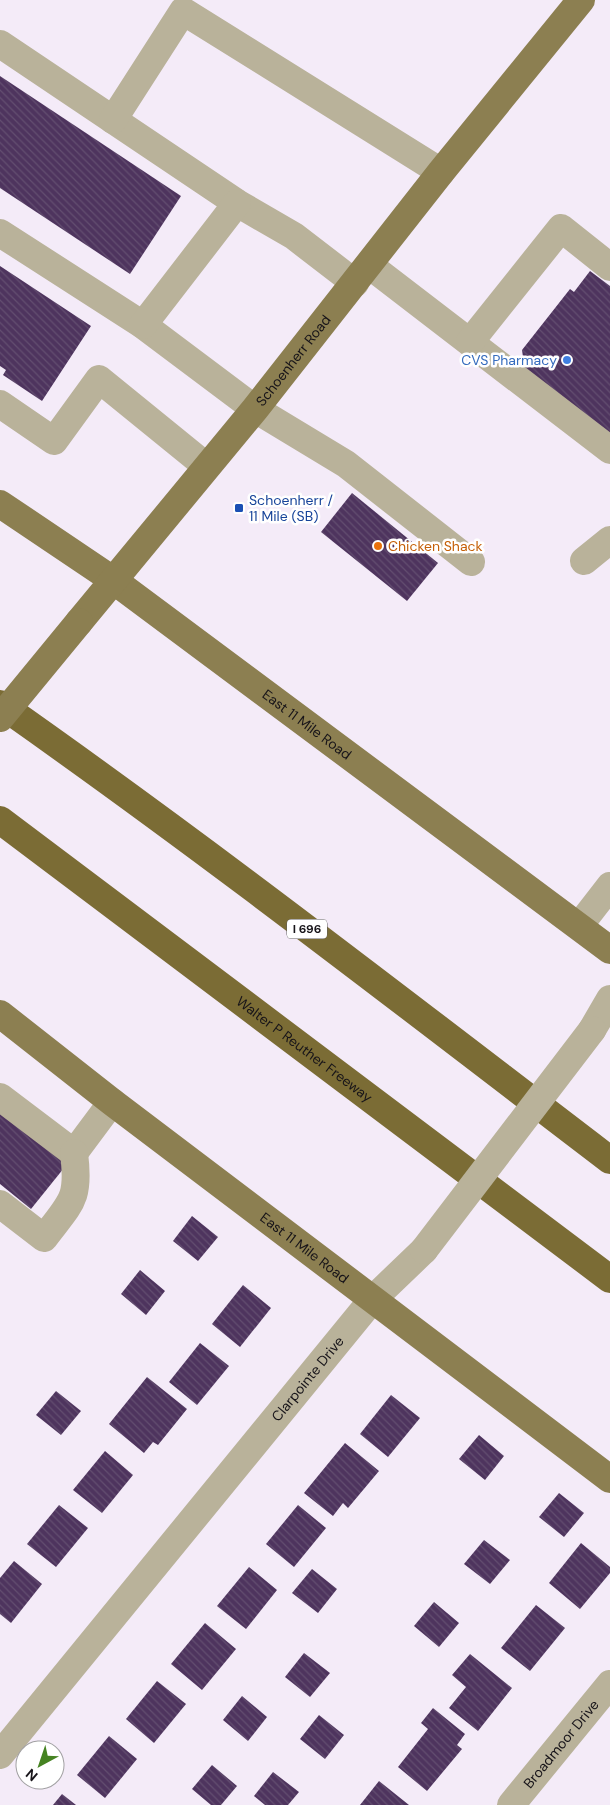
<svg xmlns="http://www.w3.org/2000/svg" width="610" height="1805" viewBox="0 0 610 1805" font-family="'DM Sans',sans-serif">
<defs>
<pattern id="building-back-hatch" width="6" height="6" patternUnits="userSpaceOnUse" patternTransform="scale(1.25)"><rect width="6" height="6" fill="#4e345e"/><path d="M-1 5l2 2M0 0l6 6M5-1l2 2" fill="none" stroke="#634e70"/></pattern>
</defs>
<rect width="100%" height="100%" fill="#f4ebf8"/>
<g fill="url(#building-back-hatch)">
<path d="M0,76l181,120 -51,78 -130,-86z"/>
<path d="M0,266l91,60 -49,75 -39,-26 3,-5 -6,-4z"/>
<path d="M590,271l20,15v151l-85,-66 -3,-21 48,-61 4,3z"/>
<path d="M352,493l86,70 -31,38 -86,-69z"/>
<path d="M0,1109l68,54 -37,46 -31,-25z"/>
<path d="M192,1216l26,21 -20,24 -25,-20z"/>
<path d="M140,1270l25,21 -19,24 -25,-21z"/>
<path d="M243,1285l28,23 -31,39 -28,-23z"/>
<path d="M200,1343l29,23 -32,39 -28,-23z"/>
<path d="M147,1377l40,32 -29,36 -5,-3 -9,11 -35,-29z"/>
<path d="M56,1391l25,20 -20,24 -25,-20z"/>
<path d="M391,1395l29,23 -32,39 -28,-23z"/>
<path d="M479,1435l25,21 -19,24 -26,-21z"/>
<path d="M345,1443l34,28 -31,37 -5,-5 -10,13 -29,-23z"/>
<path d="M105,1451l28,24 -31,38 -29,-23z"/>
<path d="M559,1493l25,20 -20,24 -25,-20z"/>
<path d="M59,1505l29,23 -32,39 -29,-23z"/>
<path d="M298,1505l28,23 -32,39 -28,-23z"/>
<path d="M484,1540l26,20 -20,24 -26,-20z"/>
<path d="M581,1543l29,24v6l-30,36 -31,-26z"/>
<path d="M14,1561l28,23 -31,39 -11,-9v-36z"/>
<path d="M249,1567l28,23 -31,39 -29,-23z"/>
<path d="M312,1569l25,20 -19,24 -26,-20z"/>
<path d="M434,1602l25,21 -20,24 -25,-21z"/>
<path d="M536,1605l29,23 -35,43 -29,-23z"/>
<path d="M205,1623l31,26 -34,41 -31,-26z"/>
<path d="M304,1653l26,20 -20,24 -25,-20z"/>
<path d="M470,1654l42,34 -34,43 -29,-23 17,-21 -14,-12z"/>
<path d="M157,1681l29,23 -32,39 -28,-24z"/>
<path d="M242,1696l25,21 -19,24 -25,-21z"/>
<path d="M433,1708l32,26 -8,11 5,4 -35,42 -29,-24 30,-38 -7,-6z"/>
<path d="M319,1715l25,20 -19,24 -25,-20z"/>
<path d="M109,1736l28,23 -32,39 -28,-23z"/>
<path d="M212,1765l25,21 -16,19h-10l-19,-16z"/>
<path d="M273,1772l26,20 -11,13h-23l-11,-9z"/>
<path d="M379,1781l30,24h-49z"/>
<path d="M62,1794l14,11h-23z"/>
</g>
<g fill="none" stroke-linecap="round" stroke-linejoin="round">
<g stroke="#b9b29a" stroke-width="28">
<path d="M0,44l237,159 57,33 61,47"/>
<path d="M113,120l70,-109 258,161"/>
<path d="M0,233l143,92 112,84 91,55 125,98"/>
<path d="M369,265l241,185"/>
<path d="M143,325l94,-122"/>
<path d="M470,342l91,-114 49,39"/>
<path d="M0,404l54,37 45,-62 107,87"/>
<path d="M584,561l26,-21"/>
<path d="M579,926l31,-40"/>
<path d="M592,1030l18,-31"/>
<path d="M0,1097l74,56 38,-51"/>
<path d="M0,1204l44,34c27,-36 36,-38 30,-85"/>
<path id="s1" d="M0,1755l372,-455 52,-50"/>
<path id="s2" d="M511,1805l99,-121"/>
</g>
<g stroke="#8c7f51" stroke-width="28">
<path id="s3" d="M0,504l113,76 497,370"/>
<path id="s4" d="M79,622l176,-213 186,-237 140,-172"/>
<path id="s5" d="M0,1014l112,88 498,377"/>
</g>
<g stroke="#7b6c35" stroke-width="28">
<path d="M0,704c208,146 408,302 610,456"/>
<path id="s6" d="M0,820l610,459"/>
</g>
<path stroke="#b9b29a" stroke-width="28" d="M424,1250l168,-220"/>
<path stroke="#8c7f51" stroke-width="28" d="M0,718l79,-96"/>
</g>
<circle fill="#3f7fe0" stroke="#fff" stroke-width="2" cx="567" cy="360" r="5"/>
<rect fill="#1a4fb4" stroke="#fff" stroke-width="2" x="234" y="503" width="10" height="10" rx="2.5"/>
<circle fill="#e8710a" stroke="#fff" stroke-width="2" cx="378" cy="546" r="5"/>
<g text-anchor="middle" stroke-width="5" stroke-linejoin="round" paint-order="stroke">
<rect fill="#fff" stroke="#5d5a5e" stroke-width="1" x="287" y="919.5" width="40" height="19" rx="4"/>
<g font-size="12" font-weight="bold" fill="#171419">
<text x="307" y="933">I 696</text>
</g>
<g font-size="14" fill="#366cbe" stroke="#fff" text-anchor="end">
<text x="557" y="365">CVS Pharmacy</text>
</g>
<g font-size="14" fill="#171419" stroke="#fff">
<text dy="5" stroke="none"><textPath href="#s4" startOffset="338">Schoenherr Road</textPath></text>
<text dy="5" stroke="none"><textPath href="#s3" startOffset="378">East 11 Mile Road</textPath></text>
<text dy="5" stroke="none"><textPath href="#s6" startOffset="381">Walter P Reuther Freeway</textPath></text>
<text dy="5" stroke="none"><textPath href="#s5" startOffset="384">East 11 Mile Road</textPath></text>
<text dy="5" stroke="none"><textPath href="#s1" startOffset="486">Clarpointe Drive</textPath></text>
<text dy="5" stroke="none"><textPath href="#s2" startOffset="79">Broadmoor Drive</textPath></text>
</g>
<g font-size="14" fill="#164399" stroke="#fff" text-anchor="start">
<text x="249" y="505">Schoenherr /<tspan x="249" dy="16">11 Mile (SB)</tspan></text>
</g>
<g font-size="14" fill="#c56008" stroke="#fff" text-anchor="start">
<text x="388" y="551">Chicken Shack</text>
</g>
</g>
<g transform="translate(40 1765) rotate(220)"><circle r="24" fill="#ffffff" stroke="#a2a1a3"/>
<path d="M0-4L9 19L0 12L-9 19Z" fill="#458322"/>
<text y="-8" font-size="14" font-weight="bold" text-anchor="middle" fill="#171419">N</text>
</g>
</svg>
